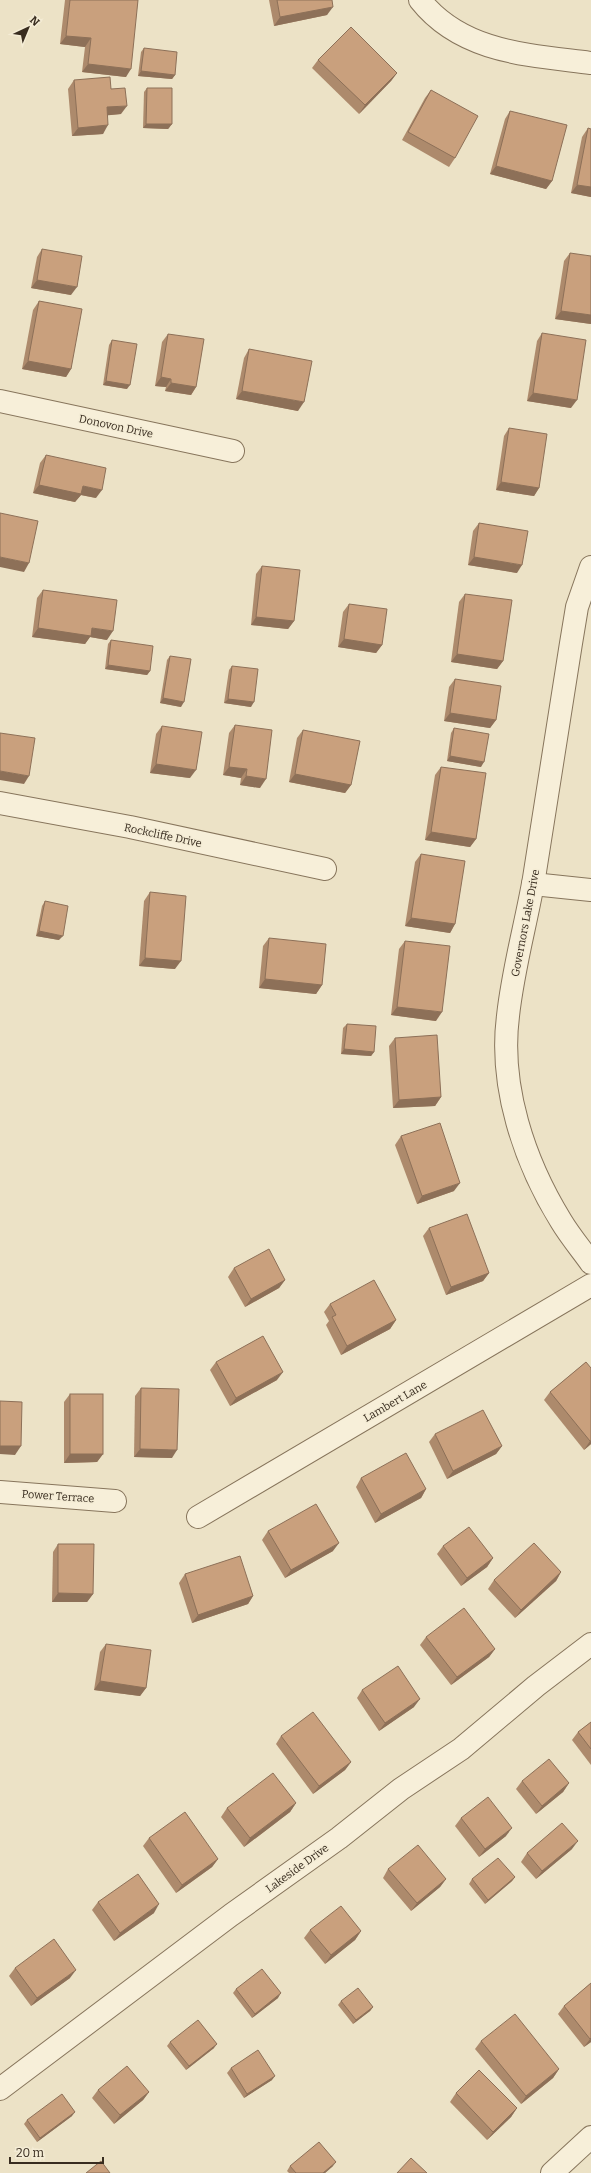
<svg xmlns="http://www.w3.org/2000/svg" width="591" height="2173" viewBox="0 0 591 2173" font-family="Bitter,serif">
<rect width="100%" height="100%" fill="#ece2c6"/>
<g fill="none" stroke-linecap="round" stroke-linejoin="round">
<g stroke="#87755c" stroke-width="24">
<g id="minor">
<path d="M420,0c42,53 109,55 171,63"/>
<path d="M0,401l233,50"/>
<path d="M591,567l-14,40c-15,90 -29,180 -43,271 -8,46 -21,91 -26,138 -9,70 16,145 53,205 9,15 20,28 30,42"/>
<path d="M0,803l130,24 195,42"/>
<path d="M533,884l58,6"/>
<path d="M0,1492l115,9"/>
<path d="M198,1517l393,-232"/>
<path d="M0,2089l231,-174 108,-77 62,-49 60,-40 75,-63 55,-42"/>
<path d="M552,2173l39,-36"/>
</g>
</g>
<use href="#minor" stroke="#f7efd9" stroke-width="22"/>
</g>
<g fill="#ad8a6c">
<path d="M65,0h73l-12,77 -44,-5 3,-25 -25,-3z"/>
<path d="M269,0h63l-5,15 -53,11z"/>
<path d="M144,48l31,27 -3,4 -34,-3 3,-24z"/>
<path d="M318,60l79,13 -6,8 -32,33 -47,-46z"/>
<path d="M74,80l37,9 10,25 -13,1 -5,19 -31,2 -4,-47z"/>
<path d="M147,88l25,36 -4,5 -25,-1 1,-36z"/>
<path d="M431,90l24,68 -6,9 -47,-27 23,-42z"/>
<path d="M510,111l42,70 -6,8 -56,-15 15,-55z"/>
<path d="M588,128l3,69 -20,-4 11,-56z"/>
<path d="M42,249l29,46 -40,-7 6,-31z"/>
<path d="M570,253l21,71 -36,-5 9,-58z"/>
<path d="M39,301l32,68 -5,8 -44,-8 11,-59z"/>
<path d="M542,333l29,75 -44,-7 10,-60z"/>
<path d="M168,334l28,53 -5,8 -26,-4 1,-4 -11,-1 7,-44z"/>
<path d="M112,340l15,49 -24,-4 6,-40z"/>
<path d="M249,349l49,62 -62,-12 8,-41z"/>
<path d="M509,428l30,60 -5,8 -38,-6 8,-54z"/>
<path d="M46,455l50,43 -15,-3 -6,7 -42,-9 7,-30z"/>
<path d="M479,523l38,50 -49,-8 5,-34z"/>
<path d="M262,566l32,55 -6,8 -37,-4 5,-51z"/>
<path d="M43,590l64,50 -17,-3 -5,7 -53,-7 5,-39z"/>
<path d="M465,594l38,67 -6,8 -46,-7 8,-60z"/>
<path d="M349,604l33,41 -6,8 -38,-6 5,-35z"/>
<path d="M111,640l39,31 -3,4 -42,-6 3,-25z"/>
<path d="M170,656l11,51 -21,-4 7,-43z"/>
<path d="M232,666l19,41 -27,-4 5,-33z"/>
<path d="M455,679l41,41 -6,8 -46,-7 5,-34z"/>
<path d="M235,725l25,63 -20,-3 1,-7 -18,-3 6,-42z"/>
<path d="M162,726l28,52 -40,-5 6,-39z"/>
<path d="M454,728l27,39 -34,-6 4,-28z"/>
<path d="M303,730l48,55 -6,8 -56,-11 8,-44z"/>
<path d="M441,767l35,72 -6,8 -45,-7 10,-65z"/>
<path d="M421,854l34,70 -5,9 -45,-7 10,-64z"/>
<path d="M150,892l25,77 -36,-3 5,-65z"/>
<path d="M45,901l14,39 -23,-4 6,-30z"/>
<path d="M269,938l53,47 -6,9 -57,-6 4,-42z"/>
<path d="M405,941l31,80 -45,-6 8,-66z"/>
<path d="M347,1024l27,28 -3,4 -30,-2 2,-26z"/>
<path d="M395,1038l46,59 -6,9 -42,2 -4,-62z"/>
<path d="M401,1136l53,55 -37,13 -22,-59z"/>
<path d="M429,1228l60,45 -6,8 -37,14 -23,-59z"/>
<path d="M234,1268l51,12 -6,8 -34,19 -17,-30z"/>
<path d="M330,1304l66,16 -6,9 -49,26 -15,-30 3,-4 -5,-9z"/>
<path d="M216,1362l61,18 -47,26 -20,-36z"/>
<path d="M586,1362l5,82 -7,6 -40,-50 6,-8z"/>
<path d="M141,1388l31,70 -38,-1 1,-61z"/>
<path d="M70,1394l33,60 -6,8 -33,1v-61z"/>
<path d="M435,1434l67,12 -6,8 -49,25 -18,-37z"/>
<path d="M361,1478l65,11 -5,9 -46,25 -19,-36z"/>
<path d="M268,1531l65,20 -48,27 -23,-38z"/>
<path d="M58,1544l35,50 -6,8h-35l1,-50z"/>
<path d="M443,1546l50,12 -6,9 -26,19 -24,-32z"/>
<path d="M561,1572l-5,9 -41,37 -27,-29 6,-9z"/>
<path d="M185,1574l68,22 -5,8 -56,19 -13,-40z"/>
<path d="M426,1637l69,12 -6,8 -38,28 -31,-40z"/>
<path d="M106,1644l40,44 -6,8 -46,-6 6,-38z"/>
<path d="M362,1690l52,17 -35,24 -22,-33z"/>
<path d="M591,1722v43l-19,-25 6,-8z"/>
<path d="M281,1736l70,26 -6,8 -32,24 -37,-50z"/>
<path d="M522,1781l47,2 -6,9 -27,22 -20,-25z"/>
<path d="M296,1803l-6,9 -46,35 -23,-30 6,-9z"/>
<path d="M461,1818l45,18 -27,21 -24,-31z"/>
<path d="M149,1838l69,21 -6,8 -36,26 -33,-47z"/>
<path d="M572,1849l-36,30 -15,-17 6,-9z"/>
<path d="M388,1869l58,10 -6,8 -29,24 -28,-33z"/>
<path d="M515,1877l-3,4 -27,23 -16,-20 3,-5z"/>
<path d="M98,1902l56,11 -40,28 -22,-31z"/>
<path d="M310,1930l51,1 -6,9 -30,24 -21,-26z"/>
<path d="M15,1968l55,10 -39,28 -22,-30z"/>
<path d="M591,1983v59l-7,5 -26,-33 6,-8z"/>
<path d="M236,1989l42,9 -26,20 -19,-25z"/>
<path d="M341,2001l32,6 -3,4 -17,13 -15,-19z"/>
<path d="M481,2041l78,28 -6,9 -32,26 -46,-55z"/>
<path d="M170,2042l44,6 -28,22 -19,-24z"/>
<path d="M231,2068l41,12 -28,18 -17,-25z"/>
<path d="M98,2090l51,2 -6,8 -29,24 -22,-26z"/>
<path d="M456,2093l61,15 -6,9 -24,23 -37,-38z"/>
<path d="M72,2116l-35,26 -13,-18 3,-4z"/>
<path d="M290,2166h43l-8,7h-36l-2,-2z"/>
</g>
<g fill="#8d7058">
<path d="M333,7l-6,8 -53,11 6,-9z"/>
<path d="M66,36l25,2 -6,9 -25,-3z"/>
<path d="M88,64l43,5 -5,8 -44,-5z"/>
<path d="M141,71l34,4 -3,4 -34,-3z"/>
<path d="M397,73l-6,8 -32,33 6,-9z"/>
<path d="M127,106l-6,8 -20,2 6,-9z"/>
<path d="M146,124h26l-4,5 -25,-1z"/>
<path d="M108,125l-5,9 -31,2 6,-8z"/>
<path d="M496,166l56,15 -6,8 -56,-15z"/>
<path d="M577,185l14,2v10l-20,-4z"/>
<path d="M37,280l40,7 -6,8 -40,-7z"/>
<path d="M561,311l30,4v9l-36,-5z"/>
<path d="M28,361l43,8 -5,8 -44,-8z"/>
<path d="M161,377l10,2 -5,8 -11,-1z"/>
<path d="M106,381l24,4 -3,4 -24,-4z"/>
<path d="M171,383l25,4 -5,8 -26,-4z"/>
<path d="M242,391l62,11 -6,9 -62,-12z"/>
<path d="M533,393l44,7 -6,8 -44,-7z"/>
<path d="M501,482l38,6 -5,8 -38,-6z"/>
<path d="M39,485l44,1 19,4 -6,8 -15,-3 -6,7 -42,-9z"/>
<path d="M0,557l29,6 -5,9 -24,-5z"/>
<path d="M474,557l48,8 -5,8 -49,-8z"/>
<path d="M256,617l38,4 -6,8 -37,-4z"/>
<path d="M38,628h54l21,3 -6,9 -17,-3 -5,7 -53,-7z"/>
<path d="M344,639l38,6 -6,8 -38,-6z"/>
<path d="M457,654l46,7 -6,8 -46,-7z"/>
<path d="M108,665l42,6 -3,4 -42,-6z"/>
<path d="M163,698l21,4 -3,5 -21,-4z"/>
<path d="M228,699l26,3 -3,5 -27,-4z"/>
<path d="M450,713l46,7 -6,8 -46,-7z"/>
<path d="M450,756l34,6 -3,5 -34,-6z"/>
<path d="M156,764l40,6 -6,8 -40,-5z"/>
<path d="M229,767l18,2 -6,9 -18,-3z"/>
<path d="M0,771l29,5 -5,8 -24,-4z"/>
<path d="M295,774l56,11 -6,8 -56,-11z"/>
<path d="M246,776l20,3 -6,9 -20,-3z"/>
<path d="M431,832l45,7 -6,8 -45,-7z"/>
<path d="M411,918l44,6 -5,9 -45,-7z"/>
<path d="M39,931l24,5 -4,4 -23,-4z"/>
<path d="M145,958l36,3 -6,8 -36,-3z"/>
<path d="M265,979l57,6 -6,9 -57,-6z"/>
<path d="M397,1007l45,5 -6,9 -45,-6z"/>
<path d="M344,1049l30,3 -3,4 -30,-2z"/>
<path d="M441,1097l-6,9 -42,2 6,-8z"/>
<path d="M460,1183l-6,8 -37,13 5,-8z"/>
<path d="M489,1273l-6,8 -37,14 5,-8z"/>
<path d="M285,1280l-6,8 -34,19 6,-8z"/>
<path d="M396,1320l-6,9 -49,26 6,-9z"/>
<path d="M283,1372l-6,8 -47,26 6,-8z"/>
<path d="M590,1441h1v3l-7,6z"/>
<path d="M0,1446h21l-6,9 -15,-1z"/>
<path d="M502,1446l-6,8 -49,25 6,-8z"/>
<path d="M140,1449l37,1 -5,8 -38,-1z"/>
<path d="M70,1454h33l-6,8 -33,1z"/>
<path d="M426,1489l-5,9 -46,25 6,-9z"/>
<path d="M339,1543l-6,8 -48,27 6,-8z"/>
<path d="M493,1558l-6,9 -26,19 6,-8z"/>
<path d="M561,1572l-5,9 -41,37 6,-8z"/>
<path d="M58,1593l35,1 -6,8h-35z"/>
<path d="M253,1596l-5,8 -56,19 6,-8z"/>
<path d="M495,1649l-6,8 -38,28 6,-8z"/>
<path d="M100,1681l46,7 -6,8 -46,-6z"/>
<path d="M420,1699l-6,8 -35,24 6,-8z"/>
<path d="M351,1762l-6,8 -32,24 6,-8z"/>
<path d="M569,1783l-6,9 -27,22 6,-8z"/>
<path d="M296,1803l-6,9 -46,35 6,-9z"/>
<path d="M512,1828l-6,8 -27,21 6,-8z"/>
<path d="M578,1841l-6,8 -36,30 6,-8z"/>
<path d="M218,1859l-6,8 -36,26 6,-8z"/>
<path d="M515,1877l-3,4 -27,23 3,-4z"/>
<path d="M446,1879l-6,8 -29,24 6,-8z"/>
<path d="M159,1904l-5,9 -40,28 6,-8z"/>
<path d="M361,1931l-6,9 -30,24 6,-9z"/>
<path d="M76,1970l-6,8 -39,28 6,-8z"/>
<path d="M281,1993l-3,5 -26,20 3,-4z"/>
<path d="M373,2007l-3,4 -17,13 3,-4z"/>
<path d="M591,2038v4l-7,5 6,-8z"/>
<path d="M217,2044l-3,4 -28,22 3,-4z"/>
<path d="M559,2069l-6,9 -32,26 5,-8z"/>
<path d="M275,2076l-3,4 -28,18 3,-4z"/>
<path d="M149,2092l-6,8 -29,24 6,-9z"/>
<path d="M517,2108l-6,9 -24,23 6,-8z"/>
<path d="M75,2112l-3,4 -35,26 3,-4z"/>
<path d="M336,2162l-3,4 -8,7h-2z"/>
</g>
<g fill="#c9a07d" stroke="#8d7058">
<path d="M70,0h68l-7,69 -43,-5 3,-26 -25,-2z"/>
<path d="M277,0h55l1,7 -53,10z"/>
<path d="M351,27l46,46 -32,32 -47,-45z"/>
<path d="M144,48l33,4 -2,23 -34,-4z"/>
<path d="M110,77l1,12 14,-1 2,18 -20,1 1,18 -30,3 -4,-48z"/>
<path d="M147,88h25v36h-26z"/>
<path d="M431,90l47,26 -23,42 -47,-26z"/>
<path d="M510,111l57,14 -15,56 -56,-15z"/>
<path d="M588,128l3,1v58l-14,-2z"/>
<path d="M42,249l40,7 -5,31 -40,-7z"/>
<path d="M570,253l21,3v59l-30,-4z"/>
<path d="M39,301l43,8 -11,60 -43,-8z"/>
<path d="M542,333l44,7 -9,60 -44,-7z"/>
<path d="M168,334l36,5 -8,48 -25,-4v-4l-10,-2z"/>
<path d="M112,340l25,4 -7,41 -24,-4z"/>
<path d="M249,349l63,12 -8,41 -62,-11z"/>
<path d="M509,428l38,6 -8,54 -38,-6z"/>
<path d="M46,455l60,13 -4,22 -19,-4 -2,8 -42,-9z"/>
<path d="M0,513l38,8 -9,42 -29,-6z"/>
<path d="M479,523l49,8 -6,34 -48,-8z"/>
<path d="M262,566l38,4 -6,51 -38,-4z"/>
<path d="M43,590l74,10 -4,31 -21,-3 -1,8 -53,-8z"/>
<path d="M465,594l47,6 -9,61 -46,-7z"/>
<path d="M349,604l38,5 -5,36 -38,-6z"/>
<path d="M111,640l42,6 -3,25 -42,-6z"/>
<path d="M170,656l21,3 -7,43 -21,-4z"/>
<path d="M232,666l26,3 -4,33 -26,-3z"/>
<path d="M455,679l46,7 -5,34 -46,-7z"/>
<path d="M235,725l37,5 -6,49 -20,-3 1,-7 -18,-2z"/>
<path d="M162,726l40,6 -6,38 -40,-6z"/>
<path d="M454,728l35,6 -5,28 -34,-6z"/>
<path d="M303,730l57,11 -9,44 -56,-11z"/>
<path d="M0,733l35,5 -6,38 -29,-5z"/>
<path d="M441,767l45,6 -10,66 -45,-7z"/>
<path d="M421,854l44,7 -10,63 -44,-6z"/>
<path d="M150,892l36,4 -5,65 -36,-3z"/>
<path d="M45,901l23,5 -5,30 -24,-5z"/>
<path d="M269,938l57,6 -4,41 -57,-6z"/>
<path d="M405,941l45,5 -8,66 -45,-5z"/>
<path d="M347,1024l29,2 -2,26 -30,-3z"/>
<path d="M437,1035l4,62 -42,3 -4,-62z"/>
<path d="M440,1123l20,60 -38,13 -21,-60z"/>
<path d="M467,1214l22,59 -38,14 -22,-59z"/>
<path d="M269,1249l16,31 -34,19 -17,-31z"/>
<path d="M374,1280l22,40 -49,26 -15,-29 4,-2 -6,-11z"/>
<path d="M263,1336l20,36 -47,26 -20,-36z"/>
<path d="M586,1362l5,6v73h-1l-40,-49z"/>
<path d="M141,1388l38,1 -2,61 -37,-1z"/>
<rect x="70" y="1394" width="33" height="60"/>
<path d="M0,1401l22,1 -1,44h-21z"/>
<path d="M483,1410l19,36 -49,25 -18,-37z"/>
<path d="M406,1453l20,36 -45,25 -20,-36z"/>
<path d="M316,1504l23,39 -48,27 -23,-39z"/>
<path d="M469,1527l24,31 -26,20 -24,-32z"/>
<path d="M534,1543l27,29 -40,38 -27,-30z"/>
<path d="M58,1544h36l-1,50 -35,-1z"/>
<path d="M240,1556l13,40 -55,19 -13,-41z"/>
<path d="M464,1608l31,41 -38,28 -31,-40z"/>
<path d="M106,1644l45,6 -5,38 -46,-7z"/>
<path d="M398,1666l22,33 -35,24 -23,-33z"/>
<path d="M313,1712l38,50 -32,24 -38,-50z"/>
<path d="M591,1722v27l-13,-17z"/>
<path d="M549,1759l20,24 -27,23 -20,-25z"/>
<path d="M273,1773l23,30 -46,35 -23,-30z"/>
<path d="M488,1797l24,31 -27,21 -24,-31z"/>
<path d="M185,1812l33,47 -36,26 -33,-47z"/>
<path d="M562,1823l16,18 -36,30 -15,-18z"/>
<path d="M418,1845l28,34 -29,24 -29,-34z"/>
<path d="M498,1858l17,19 -27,23 -16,-21z"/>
<path d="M138,1874l21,30 -39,29 -22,-31z"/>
<path d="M341,1906l20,25 -30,24 -21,-25z"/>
<path d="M54,1939l22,31 -39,28 -22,-30z"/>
<path d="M262,1969l19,24 -26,21 -19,-25z"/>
<path d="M591,1983v55l-1,1 -26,-33z"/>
<path d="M358,1988l15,19 -17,13 -15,-19z"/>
<path d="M515,2014l44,55 -33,27 -45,-55z"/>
<path d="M198,2020l19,24 -28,22 -19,-24z"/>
<path d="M258,2050l17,26 -28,18 -16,-26z"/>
<path d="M127,2066l22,26 -29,23 -22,-25z"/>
<path d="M479,2070l38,38 -24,24 -37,-39z"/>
<path d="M62,2094l13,18 -35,26 -13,-18z"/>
<path d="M319,2142l17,20 -13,11h-27l-6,-7z"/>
<path d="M411,2158l16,15h-30z"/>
<path d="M101,2161l9,12h-24z"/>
</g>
<g text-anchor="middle" stroke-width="3" stroke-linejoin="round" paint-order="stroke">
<g font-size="11" fill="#382c1f" stroke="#f4ecd5">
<text transform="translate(116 426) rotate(12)" y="4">Donovon Drive</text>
<text transform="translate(163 835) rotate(12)" y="4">Rockcliffe Drive</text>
<text transform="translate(525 923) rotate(-79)" y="4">Governors Lake Drive</text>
<text transform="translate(395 1401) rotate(-30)" y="4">Lambert Lane</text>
<text transform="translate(58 1496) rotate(4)" y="4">Power Terrace</text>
<text transform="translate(297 1868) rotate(-36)" y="4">Lakeside Drive</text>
</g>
</g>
<g transform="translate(28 28) rotate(44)" stroke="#f4ecd5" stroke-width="3" paint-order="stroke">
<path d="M0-3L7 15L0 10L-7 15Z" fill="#382c1f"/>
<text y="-6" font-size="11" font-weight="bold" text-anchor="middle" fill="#382c1f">N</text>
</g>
<path d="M10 2157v6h93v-6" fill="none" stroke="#382c1f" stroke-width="2"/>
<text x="16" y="2157" font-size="12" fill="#382c1f" stroke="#f4ecd5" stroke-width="3" paint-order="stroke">20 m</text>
</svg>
